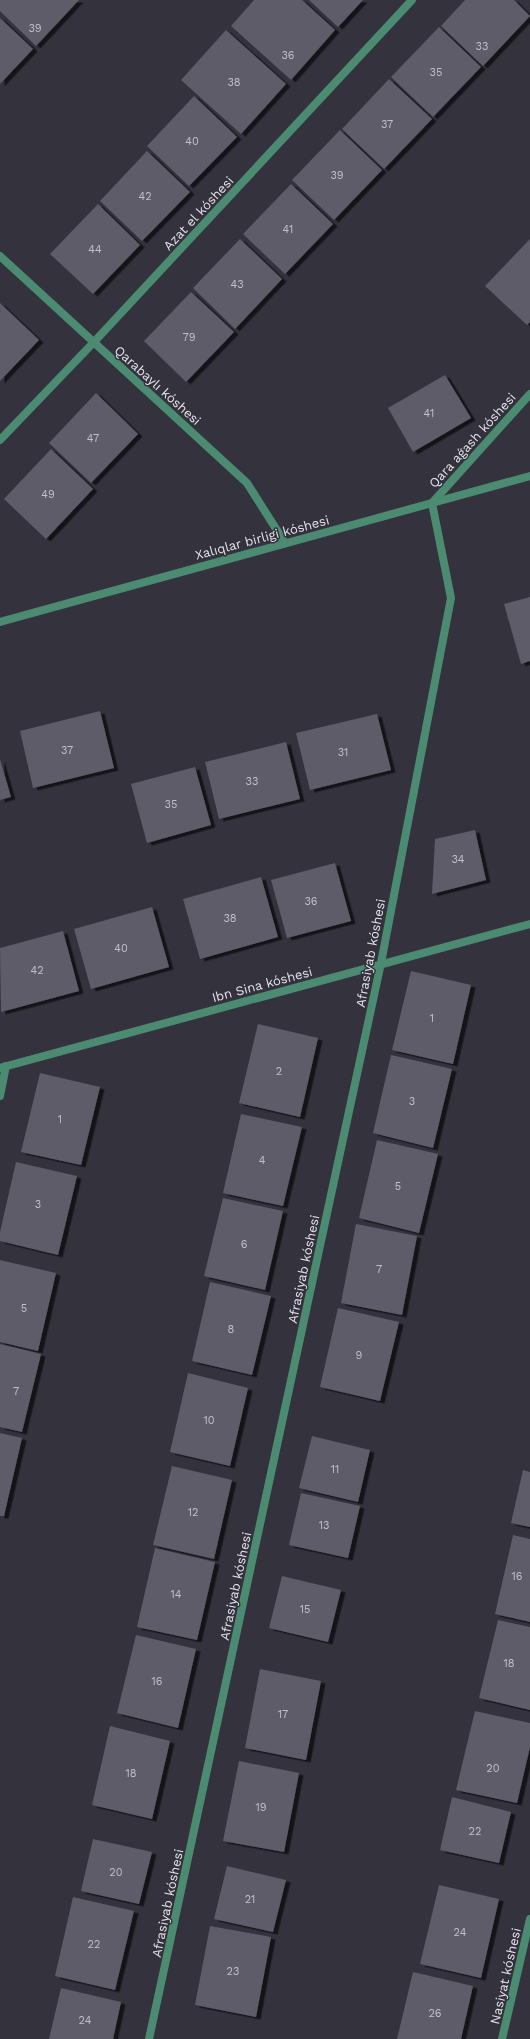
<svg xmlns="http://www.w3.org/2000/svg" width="530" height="2039" viewBox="0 0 530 2039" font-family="'Work Sans',sans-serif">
<defs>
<filter id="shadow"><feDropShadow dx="4.5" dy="2.5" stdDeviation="0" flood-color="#0009"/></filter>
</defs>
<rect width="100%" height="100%" fill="#33323d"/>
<g fill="#5d5c68" filter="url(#shadow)">
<path d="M0,0h79l-43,46 -36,-35z"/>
<path d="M254,0h48l33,30 -44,50 -60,-54z"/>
<path d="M309,0h54l-25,27z"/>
<path d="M465,0h49l16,16 -47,50 -42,-40z"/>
<path d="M0,18l33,31 -33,35z"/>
<path d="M439,27l42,40 -48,50 -42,-40z"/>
<path d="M226,30l60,54 -45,50 -60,-54z"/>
<path d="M389,79l43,40 -48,50 -42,-40z"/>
<path d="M194,96l43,41 -48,49 -42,-40z"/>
<path d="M340,130l42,40 -48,50 -42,-40z"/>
<path d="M147,151l43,41 -48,49 -42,-40z"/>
<path d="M291,184l42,40 -48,50 -42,-40z"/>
<path d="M98,204l42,41 -47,49 -43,-40z"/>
<path d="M240,239l42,40 -47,50 -42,-41z"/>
<path d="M530,239v83l-3,3 -42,-39z"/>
<path d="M191,292l43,40 -48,50 -42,-41z"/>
<path d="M0,303l39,37 -39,41z"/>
<path d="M445,375l26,43 -58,34 -25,-44z"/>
<path d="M96,393l42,41 -47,49 -42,-40z"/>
<path d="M51,449l42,40 -47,50 -42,-40z"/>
<path d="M530,597v64l-9,3 -17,-60z"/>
<path d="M100,711l14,57 -81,20 -13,-57z"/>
<path d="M377,714l14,56 -81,20 -14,-57z"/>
<path d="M286,742l14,57 -81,20 -14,-57z"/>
<path d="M0,759l11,38 -11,3z"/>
<path d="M195,767l16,58 -64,18 -16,-59z"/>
<path d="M475,830l11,50 -54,14 3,-55z"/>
<path d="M335,863l16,58 -64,17 -16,-58z"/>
<path d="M261,877l17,60 -78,22 -17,-60z"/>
<path d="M152,907l17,60 -78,22 -17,-60z"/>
<path d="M63,931l16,60 -78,21 -1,-64z"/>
<path d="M411,971l60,14 -18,79 -61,-14z"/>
<path d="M258,1024l60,14 -18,79 -61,-14z"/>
<path d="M391,1055l61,14 -19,79 -60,-15z"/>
<path d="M40,1073l60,14 -19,78 -60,-13z"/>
<path d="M241,1114l61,13 -19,79 -60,-13z"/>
<path d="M377,1140l61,14 -19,79 -60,-15z"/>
<path d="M16,1162l61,14 -19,79 -58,-14v-9z"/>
<path d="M223,1198l60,13 -18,79 -61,-14z"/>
<path d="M356,1224l61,12 -15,79 -61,-12z"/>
<path d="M0,1260l56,13 -18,78 -38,-9z"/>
<path d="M210,1282l61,14 -19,79 -60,-14z"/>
<path d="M338,1308l61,14 -19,79 -60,-14z"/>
<path d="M0,1344l41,10 -19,78 -22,-5z"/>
<path d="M188,1373l60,15 -18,78 -60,-14z"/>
<path d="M0,1433l22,5 -18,78h-4z"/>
<path d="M312,1436l58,14 -12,52 -59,-14z"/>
<path d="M172,1466l60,14 -18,79 -61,-14z"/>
<path d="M523,1470l7,2v55l-19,-4z"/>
<path d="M301,1493l59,13 -12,52 -59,-13z"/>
<path d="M513,1535l17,4v83l-35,-8z"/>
<path d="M155,1548l60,14 -18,78 -60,-13z"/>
<path d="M282,1576l59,14 -13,52 -59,-14z"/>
<path d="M498,1620l32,7v83l-51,-12z"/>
<path d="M136,1635l60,14 -18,79 -61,-15z"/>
<path d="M260,1669l61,12 -15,79 -61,-12z"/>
<path d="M475,1711l55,12v24l-13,56 -61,-13z"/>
<path d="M110,1726l60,15 -18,78 -60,-14z"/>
<path d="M239,1761l60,12 -15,79 -61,-11z"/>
<path d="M452,1797l59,15 -12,51 -59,-13z"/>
<path d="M93,1839l59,13 -13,52 -58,-13z"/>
<path d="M227,1866l59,14 -13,52 -59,-13z"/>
<path d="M439,1885l60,14 -18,79 -61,-14z"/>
<path d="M73,1897l61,14 -19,79 -60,-14z"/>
<path d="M210,1926l61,11 -15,80 -61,-12z"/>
<path d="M413,1972l60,14 -12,53h-64z"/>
<path d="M61,1988l60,14 -8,37h-64z"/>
</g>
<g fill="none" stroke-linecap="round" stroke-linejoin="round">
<g stroke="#4b8b72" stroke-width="8">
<path d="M0,256l247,227 38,60"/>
<path d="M0,440l94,-98 318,-342"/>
<path d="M0,622l530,-146"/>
<path d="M0,1068l530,-144"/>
<path d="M0,1096l6,-30"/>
<path d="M149,2039l232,-1076 70,-365 -19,-95 98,-109"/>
<path d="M502,2039l28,-120"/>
</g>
</g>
<g text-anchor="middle" stroke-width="3" stroke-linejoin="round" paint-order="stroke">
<g font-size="11" fill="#c2c0c9">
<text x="35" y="32">39</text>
<text x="482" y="50">33</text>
<text x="288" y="59">36</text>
<text x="436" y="76">35</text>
<text x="234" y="86">38</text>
<text x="387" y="128">37</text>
<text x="192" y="145">40</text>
<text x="337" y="179">39</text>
<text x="145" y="200">42</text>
<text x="288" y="233">41</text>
<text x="95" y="253">44</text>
<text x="237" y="288">43</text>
<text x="189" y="341">79</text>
<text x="429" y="417">41</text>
<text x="93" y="442">47</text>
<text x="48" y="498">49</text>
<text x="67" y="754">37</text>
<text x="343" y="756">31</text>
<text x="252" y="785">33</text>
<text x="171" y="808">35</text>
<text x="458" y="863">34</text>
<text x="311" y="905">36</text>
<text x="230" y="922">38</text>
<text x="121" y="952">40</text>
<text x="37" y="974">42</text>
<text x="432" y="1022">1</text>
<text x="279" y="1075">2</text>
<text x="412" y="1105">3</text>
<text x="60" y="1123">1</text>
<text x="262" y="1164">4</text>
<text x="398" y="1190">5</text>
<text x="38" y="1208">3</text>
<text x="244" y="1248">6</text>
<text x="379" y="1273">7</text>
<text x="24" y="1312">5</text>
<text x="231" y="1333">8</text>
<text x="359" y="1359">9</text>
<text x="16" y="1395">7</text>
<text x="209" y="1424">10</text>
<text x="335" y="1473">11</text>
<text x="193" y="1516">12</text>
<text x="324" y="1529">13</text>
<text x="517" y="1580">16</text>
<text x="176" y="1598">14</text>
<text x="305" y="1613">15</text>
<text x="509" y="1667">18</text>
<text x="157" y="1685">16</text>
<text x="283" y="1718">17</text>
<text x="493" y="1772">20</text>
<text x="131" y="1777">18</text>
<text x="261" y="1811">19</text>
<text x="475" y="1835">22</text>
<text x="116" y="1876">20</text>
<text x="250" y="1903">21</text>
<text x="460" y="1936">24</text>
<text x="94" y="1948">22</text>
<text x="233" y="1975">23</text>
<text x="435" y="2017">26</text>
<text x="85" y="2024">24</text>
</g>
<g font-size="13" fill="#e3e2e9" stroke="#33323d">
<text transform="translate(198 213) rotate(-47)" y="5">Azat el kóshesi</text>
<text transform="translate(158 385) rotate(42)" y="5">Qarabaylı kóshesi</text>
<text transform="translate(472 440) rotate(-48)" y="5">Qara aǵash kóshesi</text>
<text transform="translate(262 537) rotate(-15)" y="5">Xalıqlar birligi kóshesi</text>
<text transform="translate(370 953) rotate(-79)" y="5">Afrasiyab kóshesi</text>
<text transform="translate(262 984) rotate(-15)" y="5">Ibn Sina kóshesi</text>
<text transform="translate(303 1269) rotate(-78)" y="5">Afrasiyab kóshesi</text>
<text transform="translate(235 1586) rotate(-78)" y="5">Afrasiyab kóshesi</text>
<text transform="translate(167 1903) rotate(-78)" y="5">Afrasiyab kóshesi</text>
<text transform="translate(505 1976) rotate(-77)" y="5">Nasiyat kóshesi</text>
</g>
</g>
</svg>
